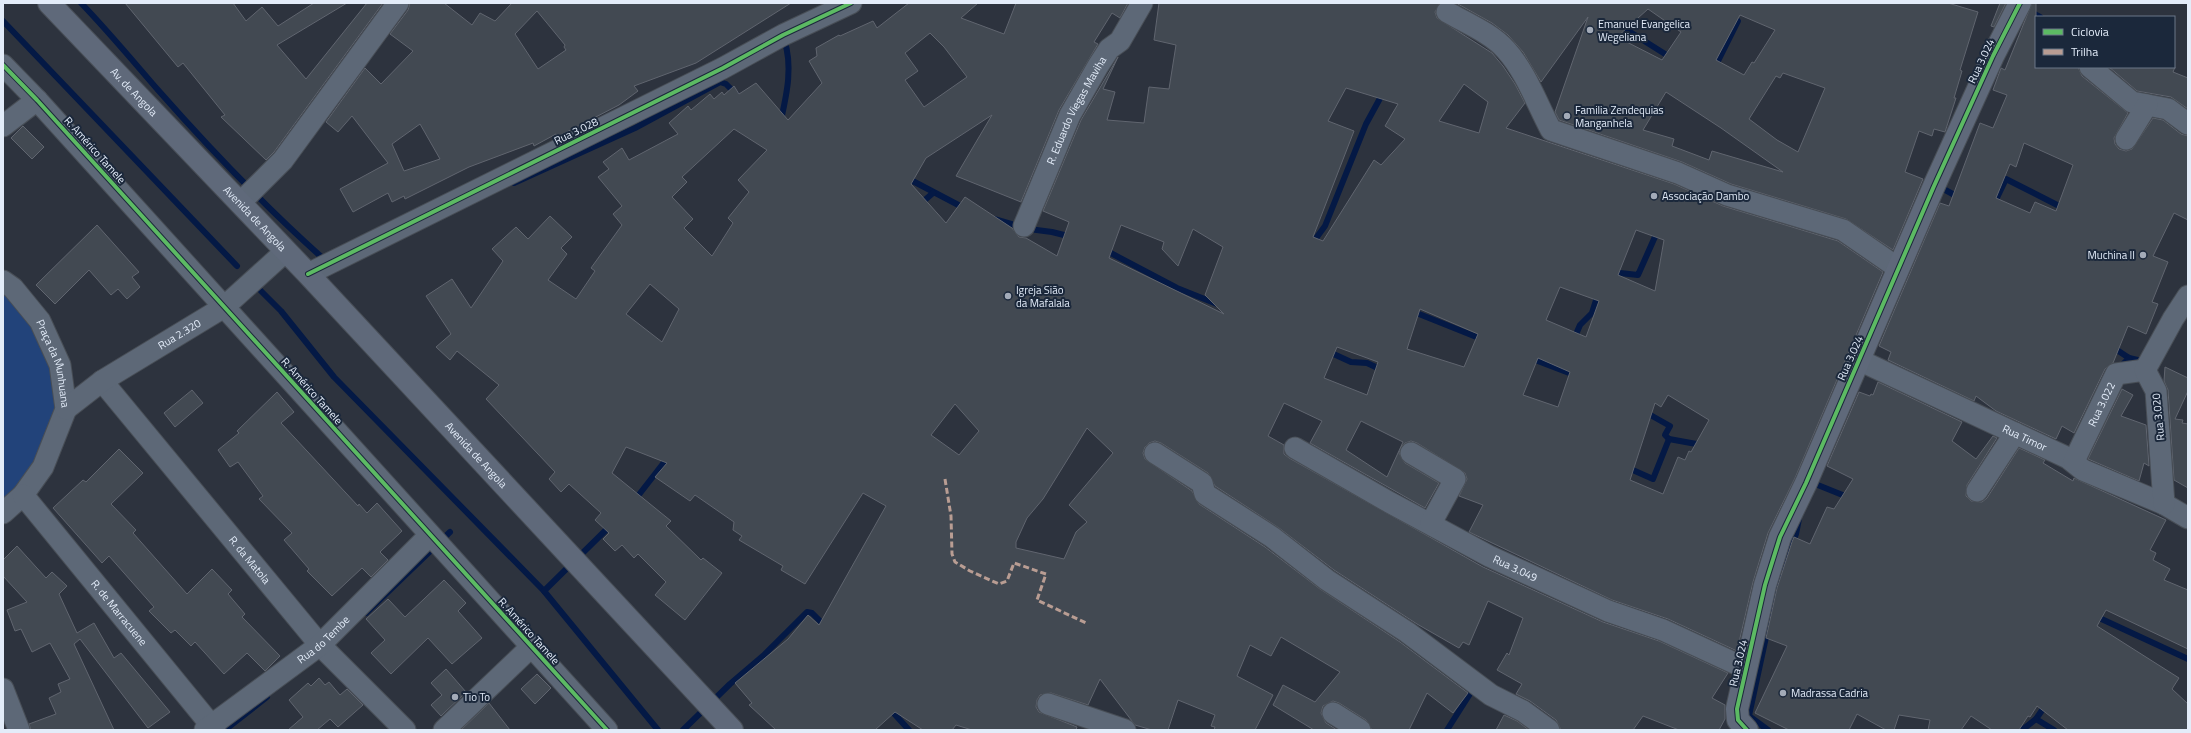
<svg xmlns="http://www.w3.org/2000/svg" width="2191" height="733" viewBox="0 0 2191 733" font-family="'Titillium Web',sans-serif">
<rect width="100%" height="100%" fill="#2d333e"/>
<path fill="#22437a" d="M3,289l32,34 20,43 6,40 -24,59 -34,40z"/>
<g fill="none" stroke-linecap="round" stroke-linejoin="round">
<g stroke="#041945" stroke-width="6">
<path d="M81,3c27,28 51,57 77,87 53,60 108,118 168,171"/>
<path d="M2029,11l11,6"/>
<path d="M3,21l234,245"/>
<path d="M1619,25l46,29"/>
<path d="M1715,67l23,-46 -6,-6"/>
<path d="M781,120c6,-27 12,-54 3,-81"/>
<path d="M907,178l59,31"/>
<path d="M514,183l121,-55 85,-46 6,2 10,10"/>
<path d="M1938,186l22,12"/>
<path d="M919,205l14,-12"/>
<path d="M1993,206l13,-27 59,30"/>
<path d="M994,219l35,10 23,3 20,5"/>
<path d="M1311,245l14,-19 41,-102 18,-33"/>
<path d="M1105,250l72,38 40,16"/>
<path d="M1611,272l27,3 20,-45"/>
<path d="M261,291l20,20 53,66 210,214 114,139"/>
<path d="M1419,314l65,26"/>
<path d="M1574,339l6,-14 12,-12 6,-19"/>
<path d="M2111,346l18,12 13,3 2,-4"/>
<path d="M1327,351l24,11 16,1 15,7"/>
<path d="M1530,358l47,18"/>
<path d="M2120,367l9,-9"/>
<path d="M1645,412l25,14 -5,9 4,4 33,6"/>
<path d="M1626,467l27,12 16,-40"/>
<path d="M1788,473l62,25"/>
<path d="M634,501l35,-45"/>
<path d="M1781,568l15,-34 3,-15"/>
<path d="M544,591l67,-66"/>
<path d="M366,613l84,-81"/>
<path d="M2095,616l93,43"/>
<path d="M2047,703l-11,16 18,11"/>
<path d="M889,708l20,22"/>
<path d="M225,730l42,-33"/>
<path d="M683,730l47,-46 34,-29 43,-43 5,1 14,14"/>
<path d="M1447,730l28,-44"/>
<path d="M1768,730l-19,-14 1,-5 29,-134"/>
<path d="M2022,730l14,-11"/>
</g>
</g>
<g fill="#424952" stroke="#60656f" fill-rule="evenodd">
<path d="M125,3h108l13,18 16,-14 16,19 36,-23h33l-70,42 29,34 61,-76h16l-109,149 -8,8 -45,-43 4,-2 -42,-52 -5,4z"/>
<path d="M410,3h34l28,22 8,-12 15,8 17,-18h279l-95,60 -62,23 4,5 -19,14 -62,32 -1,-3 -22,12 -1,-3 -64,24 -64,32 -1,-3 -12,6 -4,-9 -35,19 -13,-23 48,-26 -36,-47 -14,16 -12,-10 39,-54 16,16 32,-33 -23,-17 18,-24zM537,11l28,34 -1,2 2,3 -28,19 -23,-35zM420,124l20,35 -36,12 -12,-27z"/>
<path d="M909,3h69l-17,15 43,16 12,-31h112l-8,15 -8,-5 -18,29 4,2 -39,66 -38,92 -65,-26 36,-61 -66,43 -15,26 35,39 19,-26 47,31 7,9 7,1 31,18 12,-34 -26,-11 38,-91 37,-63 -15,32 12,3 -8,28 37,3 5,-36 20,2 7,-44 -22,-5 5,-37h281l-5,9 2,6 55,35 11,13 12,18 10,19 -19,25 168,56 49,22 115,35 45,31 -88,206 -27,55 -15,49 -16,69 -69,-32 -56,-19 -143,-68 14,-27 -24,-9 8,-17 -2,-6 -48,-30 -6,-2 -6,2 -4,4 -2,6 6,10 34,20 -14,25 -115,-65 12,-22 -38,-18 -16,33 16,9v9l5,4 194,109 120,55 56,19 69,32 -16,25 13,7v14l-6,11h-40l-36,-14 -10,14h-72l-5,-10 -26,-19 -14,-7 6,-10 -25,-14 10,-17 2,2 14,-37 -35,-17 -19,44 -6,-3 -4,6 -42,-24 -83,-54 -55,-42 -64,-42 -7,-13 -47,-30 -6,-2 -6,2 -4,4 -2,6 2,6 47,32 7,13 66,43 55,42 80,53 68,51 -15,20 -26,-20 -18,37h-37l-6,-10 -27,-17 -6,-2 -10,5 -2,7 5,10 11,7h-23l-41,-25 10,-20 32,17 25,-30 -59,-35 -10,19 -21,-11 -13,31 36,19 -18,35h-41l1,-3 -4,-1 4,-11 -37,-15 -10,30h-16l-17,-5 -35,-46 -12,26 -37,-12 -11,2 -3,5 -1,7 3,5 38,15 -1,3h-104l-16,-5 -4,5h-29l-28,-18 -20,18h-99l-27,-25 3,-2 -17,-20 53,-44 20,-24 11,10 67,-119 -23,-13 -58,91 -24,-14 2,-4 -44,-26 3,-4 -9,-6 1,-8 -39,-27 -5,6 -35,-24 12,-14 -41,-16 -14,26 59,48 -5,5 35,34 2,-2 19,15 -37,47 -30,-25 11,-13 -28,-28 -4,4 -12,-13 -7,6 -12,-12 6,-6 -14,-13 6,-7 -32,-29 -8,8 -12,-13 6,-7 -69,-73 13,-14 -42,-34 -7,9 -14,-13 15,-13 -25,-38 26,-17 19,29 32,-47 -11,-12 24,-22 12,12 22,-23 22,21 -11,11 6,6 -19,26 28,19 19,-28 -4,-3 31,-43 -9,-11 9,-8 -24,-29 11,-8 -6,-7 19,-14 7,12 49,-26 -9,-11 19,-17 3,4 19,-16 4,5 8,-7 2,3 10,-9 5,8 17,-11 32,37 34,-37 -13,-22 8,-5 -1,-8 23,-13 1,1 33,-15 4,7zM930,33l14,14 23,30 -43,30 -19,-27 13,-9 -13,-18zM1464,84l24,18 -9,31 -40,-12zM1346,88l52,16 -13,22 20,13 -24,26 -7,-5 -51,81 -10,-4 41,-106 -26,-10zM734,129l33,21 -29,30 11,12 -21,26 5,5 -21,33 -28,-28 9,-9 -21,-22 15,-15 -5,-5zM1121,225l43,17 -2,7 16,17 15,-37 30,18 -18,48 19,19 -115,-56zM1636,230l28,10 -9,51 -37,-16zM650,284l29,25 -17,33 -36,-28zM1560,287l39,14 -13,36 -40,-17zM1420,309l58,25 -14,33 -57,-18zM1337,347l41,15 -11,33 -43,-17zM1538,358l32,14 -12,35 -35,-12zM1668,395l41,25 -18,32 -2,-1 -4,9 -7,-3 -15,37 -33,-14 25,-77 6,4zM955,404l24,27 -20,24 -28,-20zM1361,421l42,21 -16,35 -41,-27zM1087,428l26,25 -44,52 18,17 -11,10 -12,27 -48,-11v-6l11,-24 16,-19z"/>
<path d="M1456,3h492l30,9 -18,58 2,1 -8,27h2l-11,34 -11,-3 -2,7 -13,-5 -14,41 18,7 -30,71 -47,-31 -115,-35 -49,-22 -123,-42 -4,-8 33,-95 -47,65 -18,-30 -15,-17 -16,-12zM1648,9l33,23 -19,28 -45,-23zM1740,15l35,15 -21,33 -2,-1 -8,13 -28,-15zM1783,73l42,15 -27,64 -21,-12 -28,-21 27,-43 4,2zM1666,92l55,36 62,44 -71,-21 -3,9 -37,-14 2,-7 -31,-9z"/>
<path d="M2000,3h6l-12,24 -3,-1z"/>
<path d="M2032,3h4v64h42l4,9 46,37 -14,25 1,6 4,5 7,2 6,-2 21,-31 10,2 18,14 7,2v84l-14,-7 -21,43 15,6 -16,40 6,2 -12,30 -18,-8 -15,37 -8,6 -31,64 -12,-7 -6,13 -60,-28 -20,-15 -2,5 -86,-41 3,-8 -12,-6 61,-143 9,3 31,-83 13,5 14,-33 -14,-5 8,-22 4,2zM2024,143l49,22 -17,46 -21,-9 -5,11 -34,-15 14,-34 6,3z"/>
<path d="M2109,67h66l-2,5 15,6v31l-17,-12 -34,-6z"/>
<path d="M23,126l21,21 -12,12 -21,-21z"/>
<path d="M97,225l42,47 -7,5 8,10 -13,12 -9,-10 -7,6 -22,-25 -34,34 -19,-19z"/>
<path d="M2165,367l23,11v13l-13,28 8,1 -1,3 6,1v64l-14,-8 -6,-90 -4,-9z"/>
<path d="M1878,382l84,40 -10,19 24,18 17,-23 4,2 -30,47 -1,11 5,5 11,1 5,-4 32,-50 26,12 -2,3 30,18 1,-3 92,42 -16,30 6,3 -3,7 17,9 -6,11 24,10v59l-82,-39 -9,16 82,52 -7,11 16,15v26h-120l-31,-24 -7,11 -2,-1 -9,14h-27l-21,-14 -10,14h-33l2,-10 -31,-5 -5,15h-8l-29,-16 -8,16h-60l-34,-17 32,-67 -21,-8 11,-50 15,-46 2,-5 16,7 17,-37 7,2 19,-30 -26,-13 32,-74 11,4 1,-2 2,1z"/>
<path d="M2122,389l11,6 -12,21 25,9 3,41 -5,-3 -5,18 -51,-22z"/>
<path d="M192,390l11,13 -28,24 -11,-14z"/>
<path d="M277,392l17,20 -13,11 77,83 1,-2 8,9 10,-10 25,28 -22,21 8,8 -17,17 -9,-9 -30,28 -25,-25 2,-2 -25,-29 8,-7 -33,-34 4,-3 -25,-34 -8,5 -12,-17 21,-17 -2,-2z"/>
<path d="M119,449l24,24 -32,31 25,26 -3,3 54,61 25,-25 20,21 -4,4 17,20 -3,3 38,39 -15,15 -18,-18 -23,21 -29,-32 -4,4 -16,-16 -4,3 -22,-22 5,-4 -45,-51 -7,7 -49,-55 30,-28 3,2z"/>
<path d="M17,546l29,32 6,-6 15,14 -8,8 18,39 17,-10 20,35 7,-5 49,59 -22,16 -68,-89 -6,5 40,86h-83l-2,-6 27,-10 -7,-16 12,-6 -3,-8 12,-5 -20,-36 -18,9 -11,-23 -6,2 -8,-21 20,-8 -24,-26v-16z"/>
<path d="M444,580l22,23 -8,8 24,27 -30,26 -24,-26 -37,36 -20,-21 14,-13 -19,-21 22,-20 17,18z"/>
<path d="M446,669l20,23 -25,24 -10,-11 11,-10 -11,-12z"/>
<path d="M537,674l14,14 -16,16 -14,-15z"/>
<path d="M319,678l6,7 4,-3 11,13 7,-6 16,16 -25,22 -8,-8 -13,11h-29l15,-13 -14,-17 19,-17 3,3z"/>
<path d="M489,703l21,27h-49z"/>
<path d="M1504,715l13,6 12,9h-33z"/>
</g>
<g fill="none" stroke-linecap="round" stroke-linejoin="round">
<g stroke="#484e56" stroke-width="23">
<g id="street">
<path d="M1447,12c19,11 44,21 59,38 20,22 31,54 45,80l127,43 49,22 116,35 55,38"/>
<path d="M3,65l34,35 570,630"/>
<path d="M2090,67l42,35 36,7 20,15"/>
<path d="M3,126l34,-26"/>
<path d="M2126,139l21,-34"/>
<path d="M240,203l43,-43 115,-157"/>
<path id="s1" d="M1024,226l46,-111 28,-49 11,-17 11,-8 22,-38"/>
<path d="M308,274l415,-206 60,-33 68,-32"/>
<path id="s2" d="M3,281l10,7 27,33 20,44 6,44 -23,58 -20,28 -20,18"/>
<path id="s3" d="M1859,360l209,98 15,12 81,34 24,14"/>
<path id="s4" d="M102,381l218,264 85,85"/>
<path id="s5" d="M66,409l36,-28 122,-74 62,-56"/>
<path id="s6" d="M1295,448l94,54 100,54 119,55 55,19 82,38"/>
<path d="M1155,453l47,30 3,11 67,43 55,43 80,52 84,63 32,16 26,19"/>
<path d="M1411,453l44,26 -24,44"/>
<path id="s7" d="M2074,461l42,-87 29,-4"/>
<path d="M1977,491l38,-58"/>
<path id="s8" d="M23,495l192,235"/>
<path d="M2164,504l-8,-113 -11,-21 28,-51 15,-23"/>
<path d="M3,689l16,41"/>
<path d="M1048,704l77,26"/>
<path d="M1333,713l27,17"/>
<path id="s9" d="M205,730l115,-85 110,-110"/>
<path d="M444,730l87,-83"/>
</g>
</g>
<g stroke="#484e56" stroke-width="24">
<g id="secondary">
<path id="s10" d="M49,3l259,271 424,456"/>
<path d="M1747,730l-9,-10 -1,-11 28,-124 15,-48 26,-54 128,-297 59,-130 27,-53"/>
</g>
</g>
<use href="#street" stroke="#5d6877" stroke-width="21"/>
<use href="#secondary" stroke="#5f697a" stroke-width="22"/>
<path stroke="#b99d93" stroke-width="3" stroke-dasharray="6 3" stroke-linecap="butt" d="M945,479l6,37 1,38 3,8 15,9 29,13 8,-3 7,-18 32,11 -9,26 49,23"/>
<g stroke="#1b283b" stroke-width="6">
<g id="cycleway">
<path d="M3,65l34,35 570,630"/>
<path d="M308,274l415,-206 60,-33 68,-32"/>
<path d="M1747,730l-9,-10 -1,-11 28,-124 15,-48 26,-54 128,-297 59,-130 27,-53"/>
</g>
</g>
<use href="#cycleway" stroke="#5cba63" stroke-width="4"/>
</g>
<g fill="#a3abb8" stroke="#1b283b" stroke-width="1.5">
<circle cx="1590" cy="30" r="4"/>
<circle cx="1567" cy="116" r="4"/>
<circle cx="1654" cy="196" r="4"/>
<circle cx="2143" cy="255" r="4"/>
<circle cx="1008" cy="296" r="4"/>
<circle cx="1783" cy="693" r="4"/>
<circle cx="455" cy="697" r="4"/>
</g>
<g text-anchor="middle" stroke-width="4" stroke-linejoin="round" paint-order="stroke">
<g font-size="11" fill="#e3ecf9" stroke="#1b283b" text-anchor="start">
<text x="1598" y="28">Emanuel Evangelica<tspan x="1598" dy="13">Wegeliana</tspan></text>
<text x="1575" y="114">Familia Zendequias<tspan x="1575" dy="13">Manganhela</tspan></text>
<text x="1662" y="200">Associação Dambo</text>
<text x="2135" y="259" text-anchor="end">Muchina II</text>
<text x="1016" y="294">Igreja Sião<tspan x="1016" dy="13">da Mafalala</tspan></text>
<text x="1791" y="697">Madrassa Cadria</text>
<text x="463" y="701">Tio To</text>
</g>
<g font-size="11" fill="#e3ecf9" stroke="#1b283b">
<text transform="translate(1981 61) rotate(-65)" y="4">Rua 3.024</text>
<text dy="4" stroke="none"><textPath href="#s10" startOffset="123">Av. de Angola</textPath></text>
<text dy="4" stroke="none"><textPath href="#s1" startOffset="127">R. Eduardo Viegas Maviha</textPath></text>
<text transform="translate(576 131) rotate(-26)" y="4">Rua 3.028</text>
<text transform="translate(95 150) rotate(48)" y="4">R. Américo Tamele</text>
<text dy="4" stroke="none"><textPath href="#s10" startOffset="298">Avenida de Angola</textPath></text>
<text dy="4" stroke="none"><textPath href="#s5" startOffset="136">Rua 2.320</textPath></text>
<text transform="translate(1850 358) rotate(-66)" y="4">Rua 3.024</text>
<text dy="4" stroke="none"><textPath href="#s2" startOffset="100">Praça da Munhuana</textPath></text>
<text transform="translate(312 391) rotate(48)" y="4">R. Américo Tamele</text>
<text dy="4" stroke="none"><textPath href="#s7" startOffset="63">Rua 3.022</textPath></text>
<text transform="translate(2158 417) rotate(-96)" y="4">Rua 3.020</text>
<text dy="4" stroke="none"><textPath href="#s3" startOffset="183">Rua Timor</textPath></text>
<text dy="4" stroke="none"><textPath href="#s10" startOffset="622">Avenida de Angola</textPath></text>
<text dy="4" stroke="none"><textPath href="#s4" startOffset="232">R. da Matola</textPath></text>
<text dy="4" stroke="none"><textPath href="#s6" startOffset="251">Rua 3.049</textPath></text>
<text dy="4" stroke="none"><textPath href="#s8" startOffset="152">R. de Marracuene</textPath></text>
<text transform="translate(529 631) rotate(48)" y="4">R. Américo Tamele</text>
<text dy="4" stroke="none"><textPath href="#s9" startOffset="149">Rua do Tembe</textPath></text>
<text transform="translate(1738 663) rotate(-77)" y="4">Rua 3.024</text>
</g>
</g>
<rect width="2191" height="733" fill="none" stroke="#e3ecf9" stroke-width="8"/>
<rect x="2035" y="16" width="140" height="52" fill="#1b283b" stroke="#6b7687"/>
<rect x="2043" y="29" width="20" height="6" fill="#5cba63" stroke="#6b7687"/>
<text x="2071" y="36" font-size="12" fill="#e3ecf9">Ciclovia</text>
<rect x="2043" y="49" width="20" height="6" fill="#b99d93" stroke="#6b7687"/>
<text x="2071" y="56" font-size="12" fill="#e3ecf9">Trilha</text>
</svg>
